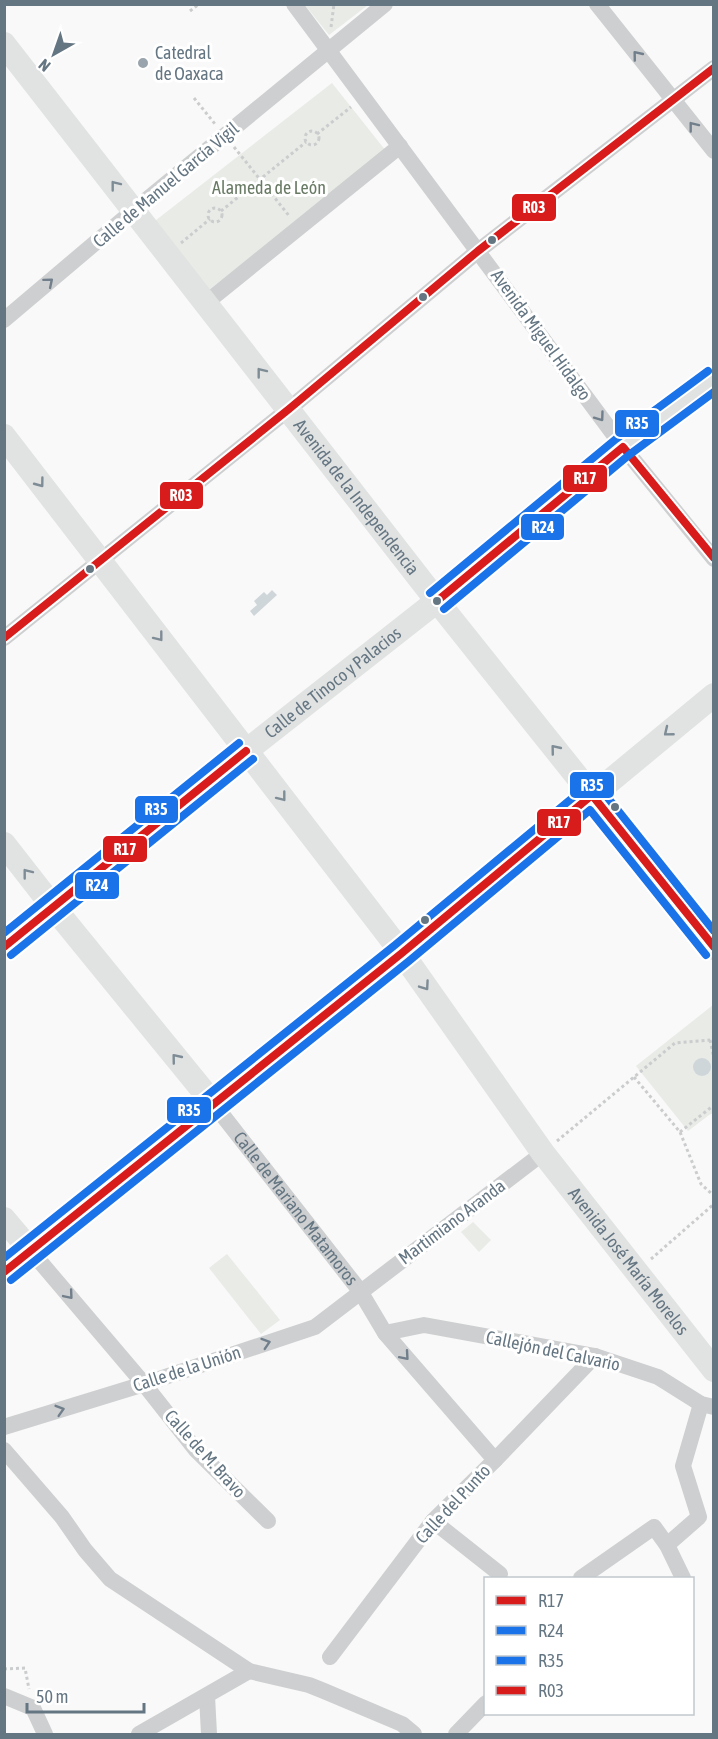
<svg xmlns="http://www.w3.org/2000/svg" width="718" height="1739" viewBox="0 0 718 1739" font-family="'Asap Condensed',sans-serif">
<rect width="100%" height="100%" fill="#f9f9f9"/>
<g fill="#e8ebe6">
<path d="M305,5h63l-39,30z"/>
<path d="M332,83l54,68 -181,142 -54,-69z"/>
<path d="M713,1005v108l-4,2 -21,16 -52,-65z"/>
<path d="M473,1222l18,18 -12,12 -18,-20z"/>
<path d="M227,1254l53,66 -19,14 -52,-66z"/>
</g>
<g fill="#ced6d9">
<path d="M272,590l5,5 -23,21 -4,-5 7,-6 -3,-4 10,-9 3,3z"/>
<circle cx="702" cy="1067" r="9"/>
</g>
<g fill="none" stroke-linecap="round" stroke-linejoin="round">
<g stroke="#cbcccd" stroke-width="3" stroke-dasharray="3 3" stroke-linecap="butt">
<path d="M190,11l9,-7"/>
<path d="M331,27l3,-23"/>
<path d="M194,98l21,26"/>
<circle cx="312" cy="138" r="7"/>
<path d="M317,134l34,-27"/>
<path d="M234,147l56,70"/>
<circle cx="215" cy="215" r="7"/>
<path d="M221,211l85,-69"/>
<path d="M181,243l29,-24"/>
<path d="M710,1040l4,18"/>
<path d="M634,1077l46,55 21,52 13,12"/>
<path d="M680,1132l34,-27"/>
<path d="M557,1141l118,-98 35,-3 4,-3"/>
<path d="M651,1259l63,-55"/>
<path d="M4,1669l21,-1 4,21"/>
</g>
<g stroke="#cecfd0" stroke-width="16">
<path d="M294,4l329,443 91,112"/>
<path d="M597,4l117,147"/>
<path d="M207,302l193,-156"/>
<path d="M4,320l130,-110 251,-206"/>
<path d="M4,638l285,-229 189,-158 236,-183"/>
<path id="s1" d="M213,1103l147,188 25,42 110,127"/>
<path d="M31,1251l113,133 52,66 72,71"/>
<path d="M385,1333l39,-8 171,31 63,21 43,27 13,3"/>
<path d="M4,1427l140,-43 171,-57 228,-174"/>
<path d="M4,1450l58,67 23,33 25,29 139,92 60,14 15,6 78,33 12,10"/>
<path d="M433,1521l67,53"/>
<path d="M667,1545l32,-28 -16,-51 18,-62"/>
<path d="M581,1578l73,-51 13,18 16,33"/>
<path d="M330,1657l103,-136 62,-61 100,-104"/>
<path d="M4,1696l29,12 12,26"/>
<path d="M207,1696l2,38"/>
<path d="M139,1734l110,-63"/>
<path d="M456,1734l30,-31"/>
</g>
<g stroke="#e1e2e2" stroke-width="24">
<path id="s2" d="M4,44l433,557 277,347"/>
<path id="s3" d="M4,436l398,517 141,200 171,217"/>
<path d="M4,844l50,64 159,195"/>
<path id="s4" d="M4,947l242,-196 191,-150 186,-154 91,-68"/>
<path d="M4,1219l27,32"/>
<path d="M4,1272l398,-319 312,-258"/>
</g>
<g stroke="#fff" stroke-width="12">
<g id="bus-1">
<path d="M437,601l186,-154 91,111"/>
<path d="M4,947l242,-196"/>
<path d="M4,1272l398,-319 190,-158 122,152"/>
</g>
</g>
<g stroke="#fff" stroke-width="12">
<g id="bus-2">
<path d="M444,609l185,-154 85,-63"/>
<path d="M11,955l242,-196"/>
<path d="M11,1280l398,-319 181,-151 116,145"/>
</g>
</g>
<g stroke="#fff" stroke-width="12">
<g id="bus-3">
<path d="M430,593l186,-154 92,-68"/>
<path d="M4,933l235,-190"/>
<path d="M4,1258l391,-313 193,-160h6l6,3 114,143"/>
</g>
</g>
<g stroke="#fff" stroke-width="12">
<path id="bus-4" d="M4,638l285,-229 189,-158 236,-183"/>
</g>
<use href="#bus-1" stroke="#d81b1b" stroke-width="8"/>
<use href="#bus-2" stroke="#1a73e8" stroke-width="8"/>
<use href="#bus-3" stroke="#1a73e8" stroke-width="8"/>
<use href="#bus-4" stroke="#d81b1b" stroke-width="8"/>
</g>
<defs><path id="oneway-chevron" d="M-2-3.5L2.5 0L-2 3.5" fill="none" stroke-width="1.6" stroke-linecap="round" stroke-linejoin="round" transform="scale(1.5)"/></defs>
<g stroke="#707f8b">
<use href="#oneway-chevron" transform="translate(637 55) rotate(-129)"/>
<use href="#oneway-chevron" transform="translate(693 126) rotate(-128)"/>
<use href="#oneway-chevron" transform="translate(49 282) rotate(-40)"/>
<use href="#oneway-chevron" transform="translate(600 417) rotate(54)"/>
<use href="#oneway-chevron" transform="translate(69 1295) rotate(50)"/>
<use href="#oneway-chevron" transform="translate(266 1343) rotate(-18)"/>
<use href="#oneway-chevron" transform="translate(405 1356) rotate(49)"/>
<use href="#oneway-chevron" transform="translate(60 1410) rotate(-17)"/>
</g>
<g stroke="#7e8c96">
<use href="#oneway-chevron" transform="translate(115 185) rotate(-128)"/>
<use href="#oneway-chevron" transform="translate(261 372) rotate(-128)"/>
<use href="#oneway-chevron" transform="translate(40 483) rotate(53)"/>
<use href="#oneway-chevron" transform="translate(159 637) rotate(52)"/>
<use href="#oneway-chevron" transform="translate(668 732) rotate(141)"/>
<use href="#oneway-chevron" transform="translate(555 749) rotate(-129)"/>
<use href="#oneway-chevron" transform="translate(282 797) rotate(52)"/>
<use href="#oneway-chevron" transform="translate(27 873) rotate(-128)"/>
<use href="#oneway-chevron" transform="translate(425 986) rotate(55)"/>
<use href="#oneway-chevron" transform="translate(176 1058) rotate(-129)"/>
</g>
<circle fill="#99a4ac" stroke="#fff" stroke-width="2" cx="143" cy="63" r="6"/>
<g fill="#657683" stroke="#fff" stroke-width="2">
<circle cx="492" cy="240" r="5"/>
<circle cx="423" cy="297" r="5"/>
<circle cx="90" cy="569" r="5"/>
<circle cx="437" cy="601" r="5"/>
<circle cx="615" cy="807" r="5"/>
<circle cx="425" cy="920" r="5"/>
</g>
<g text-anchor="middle" stroke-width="6" stroke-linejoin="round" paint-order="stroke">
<g font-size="18" fill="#657683" stroke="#fff" text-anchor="start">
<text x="155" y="59">Catedral<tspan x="155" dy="21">de Oaxaca</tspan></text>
</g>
<g font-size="18" fill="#657683" stroke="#fff">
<text transform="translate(166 185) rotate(-40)" y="6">Calle de Manuel García Vigil</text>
<text transform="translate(541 335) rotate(54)" y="6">Avenida Miguel Hidalgo</text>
<text dy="6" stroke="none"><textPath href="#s2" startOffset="574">Avenida de la Independencia</textPath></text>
<text dy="6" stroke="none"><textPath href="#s4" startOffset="422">Calle de Tinoco y Palacios</textPath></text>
<text dy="6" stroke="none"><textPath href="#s1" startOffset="134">Calle de Mariano Matamoros</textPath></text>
<text transform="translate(452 1222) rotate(-37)" y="6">Martimiano Aranda</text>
<text dy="6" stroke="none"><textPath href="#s3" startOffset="1035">Avenida José María Morelos</textPath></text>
<text transform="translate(553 1351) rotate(12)" y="6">Callejón del Calvario</text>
<text transform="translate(187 1369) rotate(-18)" y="6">Calle de la Unión</text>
<text transform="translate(205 1454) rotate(48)" y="6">Calle de M. Bravo</text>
<text transform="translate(453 1504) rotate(-47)" y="6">Calle del Punto</text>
</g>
<g font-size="18" fill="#687a64" stroke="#fff">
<text x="269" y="194">Alameda de León</text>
</g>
</g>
<g stroke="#fff" stroke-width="2">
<rect x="511" y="193" width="46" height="29" rx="6" fill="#d81b1b"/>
<rect x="614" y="409" width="46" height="29" rx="6" fill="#1a73e8"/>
<rect x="562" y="464" width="46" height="29" rx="6" fill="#d81b1b"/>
<rect x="159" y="481" width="45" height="29" rx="6" fill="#d81b1b"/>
<rect x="520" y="513" width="45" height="28" rx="6" fill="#1a73e8"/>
<rect x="569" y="771" width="46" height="28" rx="6" fill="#1a73e8"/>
<rect x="134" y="795" width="45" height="29" rx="6" fill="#1a73e8"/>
<rect x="536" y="808" width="46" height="29" rx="6" fill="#d81b1b"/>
<rect x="102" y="835" width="46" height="28" rx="6" fill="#d81b1b"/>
<rect x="74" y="871" width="46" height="29" rx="6" fill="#1a73e8"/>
<rect x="166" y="1096" width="46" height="28" rx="6" fill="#1a73e8"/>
</g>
<g font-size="16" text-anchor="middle" font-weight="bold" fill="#fff">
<text x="534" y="213">R03</text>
<text x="637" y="429">R35</text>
<text x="585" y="484">R17</text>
<text x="181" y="501">R03</text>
<text x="543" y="533">R24</text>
<text x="592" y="791">R35</text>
<text x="156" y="815">R35</text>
<text x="559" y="828">R17</text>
<text x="125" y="855">R17</text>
<text x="97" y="891">R24</text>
<text x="189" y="1116">R35</text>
</g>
<rect width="718" height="1739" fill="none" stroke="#657683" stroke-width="12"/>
<rect x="484" y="1577" width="210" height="138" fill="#ffffff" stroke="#c1c8cd" stroke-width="1.5"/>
<rect x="496" y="1596" width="30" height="9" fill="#d81b1b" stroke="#c1c8cd" stroke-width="1.5"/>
<text x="538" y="1607" font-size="18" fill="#657683">R17</text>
<rect x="496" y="1626" width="30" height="9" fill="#1a73e8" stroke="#c1c8cd" stroke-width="1.5"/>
<text x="538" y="1637" font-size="18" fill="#657683">R24</text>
<rect x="496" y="1656" width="30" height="9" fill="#1a73e8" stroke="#c1c8cd" stroke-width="1.5"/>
<text x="538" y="1667" font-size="18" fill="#657683">R35</text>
<rect x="496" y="1686" width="30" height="9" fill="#d81b1b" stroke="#c1c8cd" stroke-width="1.5"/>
<text x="538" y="1697" font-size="18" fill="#657683">R03</text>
<g transform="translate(54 54) rotate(220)" stroke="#ffffff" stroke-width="4.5" paint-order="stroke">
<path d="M0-4.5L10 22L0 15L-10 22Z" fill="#657683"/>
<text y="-9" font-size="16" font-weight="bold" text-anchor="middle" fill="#657683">N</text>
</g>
<path d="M27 1703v9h117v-9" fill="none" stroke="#657683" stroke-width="3"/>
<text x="36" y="1703" font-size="18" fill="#657683" stroke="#ffffff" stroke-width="4.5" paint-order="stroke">50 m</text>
</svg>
